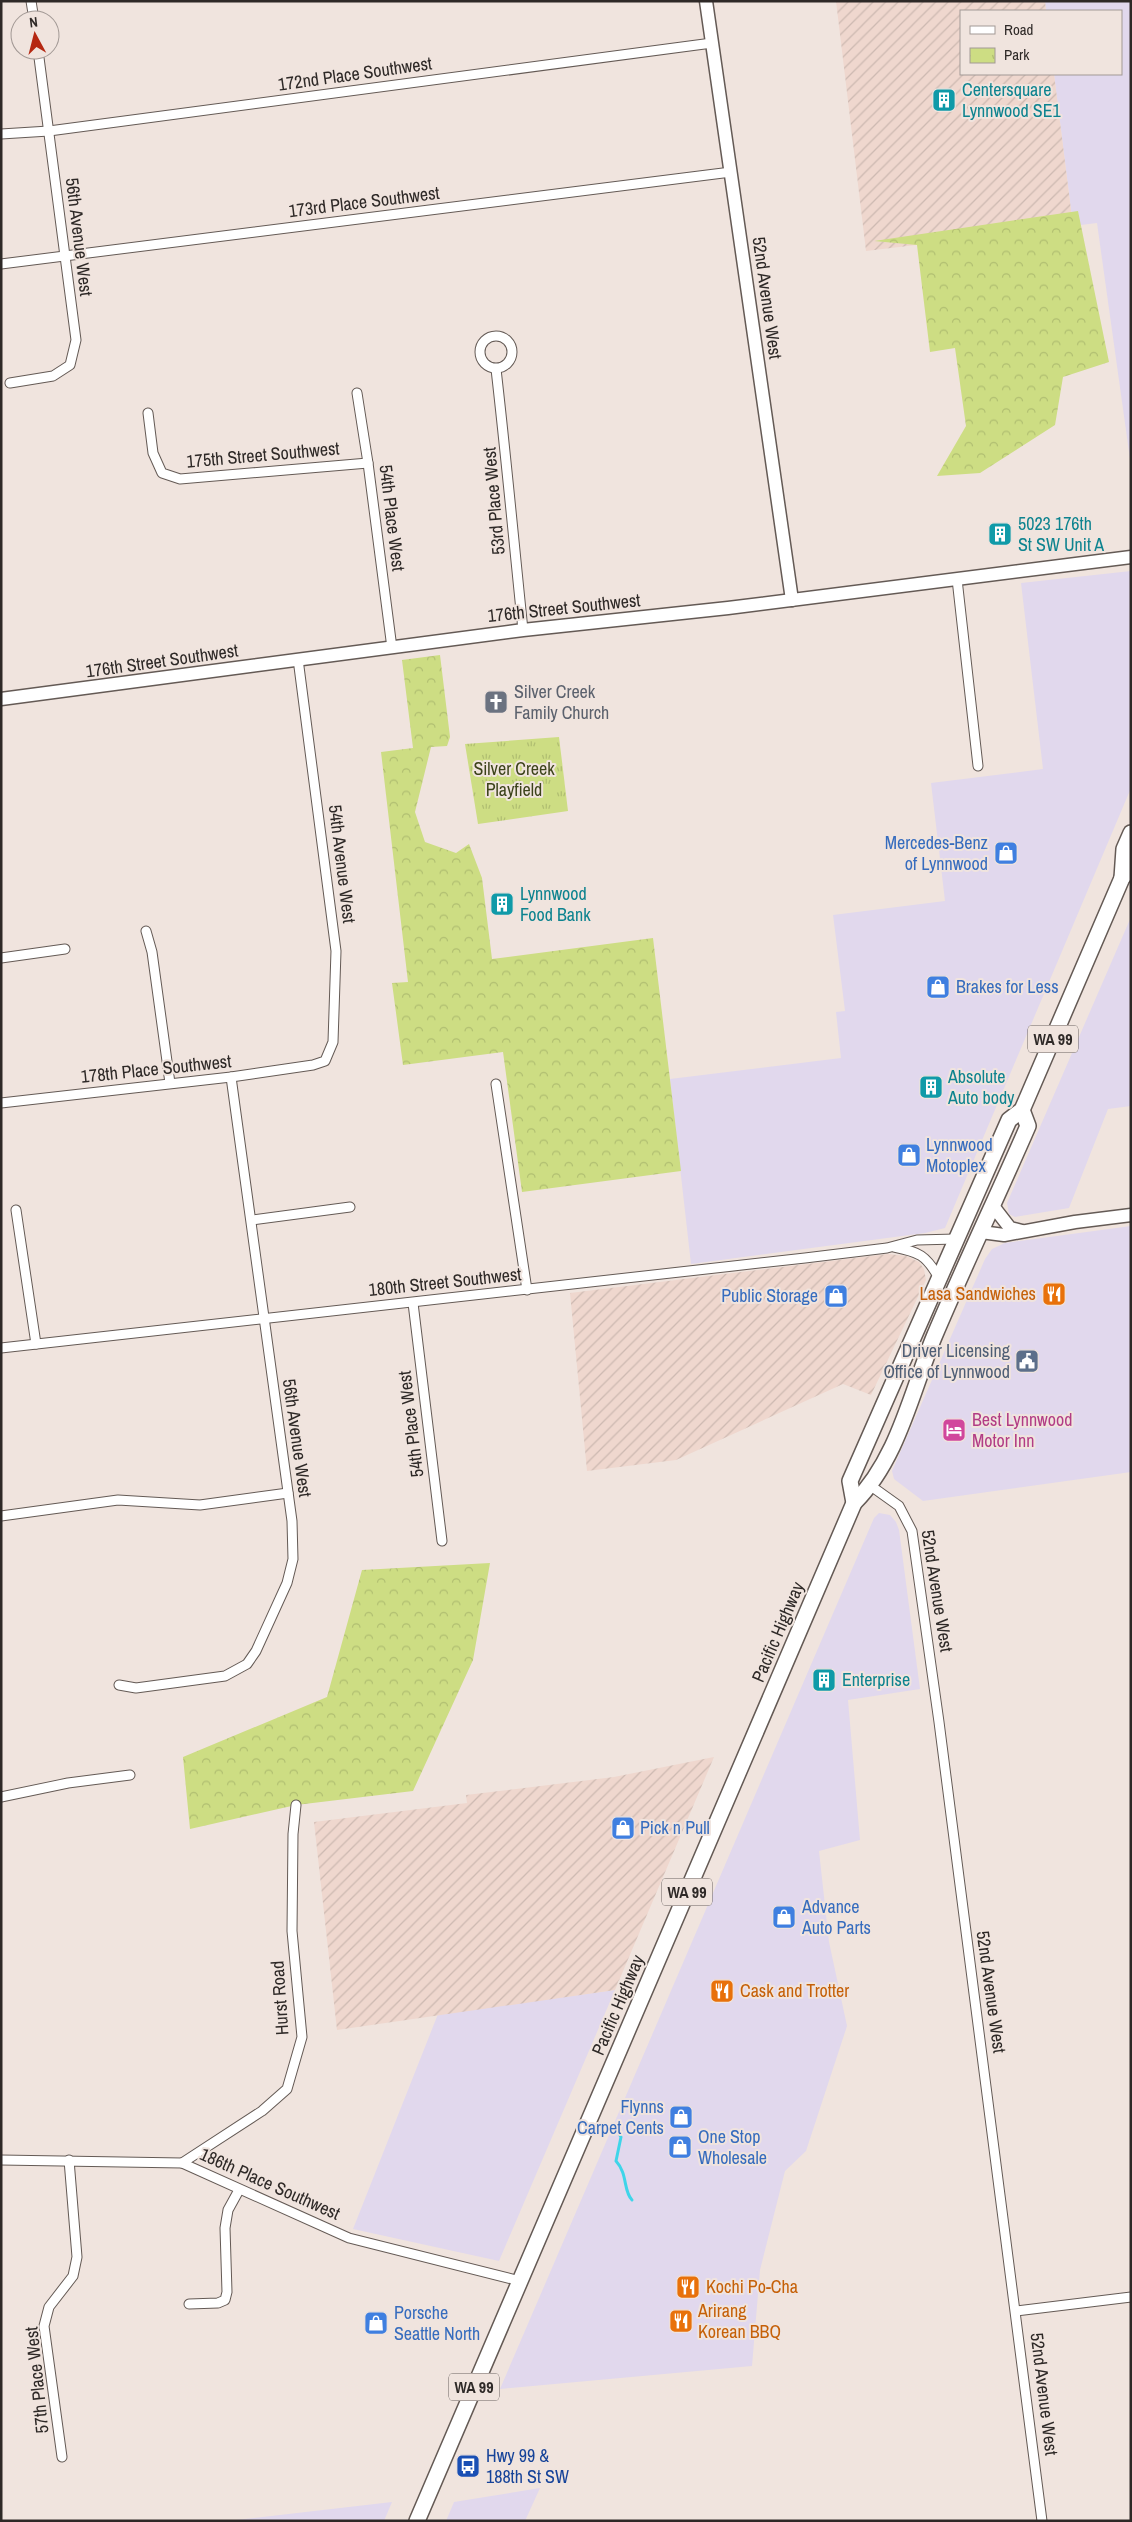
<svg xmlns="http://www.w3.org/2000/svg" width="1132" height="2522" viewBox="0 0 1132 2522" font-family="'Archivo Narrow',sans-serif">
<defs>
<pattern id="industrial-furrows" width="10" height="10" patternUnits="userSpaceOnUse" patternTransform="scale(1.25)"><rect width="10" height="10" fill="#efd7ce"/><path d="M-1 1l2-2M0 10L10 0M9 11l2-2" fill="none" stroke="#cdb9b1"/></pattern>
<pattern id="forest-crowns" width="20" height="18" patternUnits="userSpaceOnUse" patternTransform="scale(1.25)"><rect width="20" height="18" fill="#cddd83"/><path d="M2 6a3 3 0 1 1 6 0M12 15a3 3 0 1 1 6 0" fill="none" stroke="#b0be71"/></pattern>
<pattern id="park-tufts" width="24" height="20" patternUnits="userSpaceOnUse" patternTransform="scale(1.25)"><rect width="24" height="20" fill="#cddd83"/><path d="M3 7l-1-3M5 7V3M7 7l1-3M15 17l-1-3M17 17v-4M19 17l1-3" fill="none" stroke="#b0be71"/></pattern>
</defs>
<rect width="100%" height="100%" fill="#f0e4de"/>
<g fill="#e1d8ed">
<path d="M1045,1h86v465l-34,-243 -24,3 -19,-152h67v-63h-75z"/>
<path d="M1131,571v217l-186,440 -20,5 -234,31 -21,-185 171,-21 -5,-46 9,-1 -12,-96 112,-14 -14,-118 112,-14 -22,-186z"/>
<path d="M1131,917v189l-23,3 -39,99 -54,9 -6,-3 -2,-11z"/>
<path d="M1131,1226v246l-208,29 -29,-22 -2,-8 93,-212 7,-10 13,-6z"/>
<path d="M879,1513l11,2 6,7 3,8 21,159 -72,11 12,140 -41,11 10,91 18,84 -41,125 -21,20 -25,99 -8,96 -252,23 374,-871z"/>
<path d="M615,1990l-116,271 -146,-32 85,-215z"/>
<path d="M540,2488l-15,33h-79l8,-19z"/>
<path d="M392,2502l-8,19h-157z"/>
</g>
<g fill="url(#industrial-furrows)">
<path d="M836,1h209l1,10h-85v63h93l19,152 -207,25z"/>
<path d="M888,1254l18,2 13,6 5,7 2,11 -55,115 -28,-11 -167,76 -89,11 -17,-178z"/>
<path d="M714,1757l-99,233 -278,40 -23,-208 153,-19 -1,-8 148,-18z"/>
</g>
<g fill="url(#forest-crowns)">
<path d="M1078,211l31,151 -46,15 -8,48 -75,48 -43,3 29,-50 -11,-78 -25,4 -13,-107 -43,-4z"/>
<path d="M440,655l10,82 -3,9 -16,1 -16,65 10,30 31,11 13,-9 13,34 10,81 161,-21 28,233 -159,21 -19,-140 -100,13 -11,-82 16,-1 -27,-230 32,-4 -11,-88z"/>
<path d="M490,1563l-17,97 -60,131 -117,14 -106,24 -7,-72 144,-60 35,-127z"/>
</g>
<path fill="url(#park-tufts)" d="M559,737l9,74 -90,13 -13,-80z"/>
<g fill="none" stroke-linecap="round" stroke-linejoin="round">
<path stroke="#3fd5e9" stroke-width="3" d="M614,2127l7,10 -5,24c12,13 7,30 16,39"/>
<g stroke="#645a55" stroke-width="11">
<g id="street">
<path d="M31,1l3,19"/>
<path d="M1,134l48,-3 663,-88"/>
<path d="M1,264l730,-92"/>
<circle cx="496" cy="352" r="16"/>
<path d="M496,369c10,87 18,174 27,261"/>
<path d="M10,383l43,-7 17,-11 6,-25 -38,-290"/>
<path d="M357,393l11,70 24,185"/>
<path d="M148,413l5,40 9,20 18,6 188,-16"/>
<path d="M957,579l21,187"/>
<path d="M146,931l6,21 18,131"/>
<path d="M1,958l64,-9"/>
<path d="M496,1084l31,206"/>
<path d="M1,1103l230,-26 82,-12 12,-4 8,-19 3,-91 -38,-292"/>
<path d="M16,1210l20,134"/>
<path d="M252,1220l98,-13"/>
<path d="M894,1247c25,5 32,8 45,31"/>
<path d="M413,1303l29,238"/>
<path d="M1,1348l804,-90 82,-10 30,-8 39,-1"/>
<path d="M871,1486l28,20 13,25 27,191 103,799"/>
<path d="M1,1516l117,-16 82,5 88,-12"/>
<path d="M119,1685l17,3 89,-12 22,-12 9,-13 31,-68 6,-24 -1,-38 -61,-444"/>
<path d="M1,1797l67,-14 62,-8"/>
<path d="M1,2160l181,3 167,75 171,43"/>
<path d="M182,2163l80,-52 25,-22 15,-52 -10,-106 1,-97 3,-29"/>
<path d="M189,2304l29,-1 7,-3 2,-8 -2,-64 3,-18 11,-20"/>
<path d="M1016,2311l115,-14"/>
<path d="M62,2457l-18,-131 5,-19 24,-31 4,-19 -8,-97"/>
</g>
</g>
<g stroke="#645a55" stroke-width="15">
<g id="secondary">
<path d="M706,1l86,599"/>
<path d="M1,699l522,-69 205,-22 403,-51"/>
<path d="M993,1206l17,22 12,3"/>
<path d="M981,1232l23,3 71,-13 56,-7"/>
</g>
</g>
<g stroke="#645a55" stroke-width="18">
<g id="highway">
<path d="M1122,878l2,-29 7,-16"/>
<path d="M854,1503l-4,-22 159,-361 13,-10 100,-232 9,-11"/>
<path d="M417,2521l437,-1018c44,-44 57,-110 80,-166 30,-71 63,-140 94,-211l-6,-16"/>
</g>
</g>
<use href="#street" stroke="#fff" stroke-width="9"/>
<use href="#secondary" stroke="#fff" stroke-width="12"/>
<use href="#highway" stroke="#fff" stroke-width="15"/>
</g>
<defs>
<g id="building-square" transform="scale(1.25)"><rect x="-9" y="-9" width="18" height="18" rx="4" fill="#0f9aa8" stroke="#f0e4de"/><path d="M-4-6H4V6H1V3H-1V6H-4ZM-2.5-4.3h1.7v1.8h-1.7ZM.8-4.3h1.7v1.8H.8ZM-2.5-1h1.7V.8h-1.7ZM.8-1h1.7V.8H.8Z" fill="#fff"/></g>
<g id="church-square" transform="scale(1.25)"><rect x="-9" y="-9" width="18" height="18" rx="4" fill="#6b7280" stroke="#f0e4de"/><path d="M-1.2-6h2.4v3.5h3.3v2.4h-3.3V6h-2.4V-.1h-3.3v-2.4h3.3Z" fill="#fff"/></g>
<g id="shop-square" transform="scale(1.25)"><rect x="-9" y="-9" width="18" height="18" rx="4" fill="#3f7fe0" stroke="#f0e4de"/><path d="M-5-2.5h2.3a2.7 3.5 0 0 1 5.4 0H5L5.5 6h-11ZM-1.5-2.5h3a1.5 2.3 0 0 0-3 0Z" fill="#fff"/></g>
<g id="restaurant-square" transform="scale(1.25)"><rect x="-9" y="-9" width="18" height="18" rx="4" fill="#e8710a" stroke="#f0e4de"/><path d="M-5-6h1v4h1v-4h1v4h1v-4h1v5L-1.5 .5V6h-2V.5L-5-1ZM5-6V6H3V1.5H1.5Q1.5-4 5-6Z" fill="#fff"/></g>
<g id="civic-square" transform="scale(1.25)"><rect x="-9" y="-9" width="18" height="18" rx="4" fill="#5c6f8a" stroke="#f0e4de"/><path d="M-.6-6.5H3V-4.5H.6V-3L4-1V1h2V6H-6V1h2V-1L-.6-3ZM-1.2 2.5V6h2.4V2.5Z" fill="#fff"/></g>
<g id="hotel-square" transform="scale(1.25)"><rect x="-9" y="-9" width="18" height="18" rx="4" fill="#d1479c" stroke="#f0e4de"/><path d="M-6-4.5h1.5V1H6V5H4.5V3h-9V5H-6ZM-4 0a1.8 1.8 0 1 1 3.6 0ZM.5 0V-2.5h3Q6-2.5 6 0Z" fill="#fff"/></g>
<g id="bus-square" transform="scale(1.25)"><rect x="-9" y="-9" width="18" height="18" rx="4" fill="#1a4fb4" stroke="#f0e4de"/><path d="M-5-6H5V4H4V6H2V4H-2V6H-4V4H-5ZM-3.5-4V0h7V-4ZM-3.5 1.2v1.5H-2V1.2ZM2 1.2v1.5H3.5V1.2Z" fill="#fff"/></g>
</defs>
<g fill-rule="evenodd">
<use href="#building-square" x="944" y="100"/>
<use href="#building-square" x="1000" y="534"/>
<use href="#church-square" x="496" y="702"/>
<use href="#shop-square" x="1006" y="853"/>
<use href="#building-square" x="502" y="904"/>
<use href="#shop-square" x="938" y="987"/>
<use href="#building-square" x="931" y="1087"/>
<use href="#shop-square" x="909" y="1155"/>
<use href="#restaurant-square" x="1054" y="1294"/>
<use href="#shop-square" x="836" y="1296"/>
<use href="#civic-square" x="1027" y="1361"/>
<use href="#hotel-square" x="954" y="1430"/>
<use href="#building-square" x="824" y="1680"/>
<use href="#shop-square" x="623" y="1828"/>
<use href="#shop-square" x="784" y="1917"/>
<use href="#restaurant-square" x="722" y="1991"/>
<use href="#shop-square" x="681" y="2117"/>
<use href="#shop-square" x="680" y="2147"/>
<use href="#restaurant-square" x="688" y="2287"/>
<use href="#restaurant-square" x="681" y="2321"/>
<use href="#shop-square" x="376" y="2323"/>
<use href="#bus-square" x="468" y="2466"/>
</g>
<g text-anchor="middle" stroke-width="4" stroke-linejoin="round" paint-order="stroke">
<g fill="#f0e4de" stroke="#68615e" stroke-width="1">
<rect x="1028" y="1025.5" width="50" height="27" rx="4"/>
<rect x="662" y="1878.5" width="50" height="27" rx="4"/>
<rect x="449" y="2373.5" width="50" height="27" rx="4"/>
</g>
<g font-size="16" font-weight="bold" fill="#2e2927">
<text x="1053" y="1045">WA 99</text>
<text x="687" y="1898">WA 99</text>
<text x="474" y="2393">WA 99</text>
</g>
<g font-size="18" fill="#2e2927" stroke="#f0e4de">
<text transform="translate(355 74) rotate(-8)" y="6">172nd Place Southwest</text>
<text transform="translate(364 202) rotate(-7)" y="6">173rd Place Southwest</text>
<text transform="translate(79 237) rotate(83)" y="6">56th Avenue West</text>
<text transform="translate(767 298) rotate(82)" y="6">52nd Avenue West</text>
<text transform="translate(263 455) rotate(-5)" y="6">175th Street Southwest</text>
<text transform="translate(494 501) rotate(-95)" y="6">53rd Place West</text>
<text transform="translate(392 518) rotate(83)" y="6">54th Place West</text>
<text transform="translate(564 608) rotate(-6)" y="6">176th Street Southwest</text>
<text transform="translate(162 661) rotate(-8)" y="6">176th Street Southwest</text>
<text transform="translate(342 864) rotate(83)" y="6">54th Avenue West</text>
<text transform="translate(156 1069) rotate(-6)" y="6">178th Place Southwest</text>
<text transform="translate(445 1282) rotate(-6)" y="6">180th Street Southwest</text>
<text transform="translate(411 1424) rotate(-97)" y="6">54th Place West</text>
<text transform="translate(297 1438) rotate(82)" y="6">56th Avenue West</text>
<text transform="translate(937 1591) rotate(81)" y="6">52nd Avenue West</text>
<text transform="translate(778 1632) rotate(-67)" y="6">Pacific Highway</text>
<text transform="translate(991 1992) rotate(82)" y="6">52nd Avenue West</text>
<text transform="translate(280 1998) rotate(-94)" y="6">Hurst Road</text>
<text transform="translate(618 2005) rotate(-67)" y="6">Pacific Highway</text>
<text transform="translate(270 2184) rotate(24)" y="6">186th Place Southwest</text>
<text transform="translate(37 2380) rotate(-96)" y="6">57th Place West</text>
<text transform="translate(1044 2394) rotate(83)" y="6">52nd Avenue West</text>
</g>
<g font-size="18" fill="#0d838f" stroke="#f0e4de" text-anchor="start">
<text x="962" y="96">Centersquare<tspan x="962" dy="21">Lynnwood SE1</tspan></text>
<text x="1018" y="530">5023 176th<tspan x="1018" dy="21">St SW Unit A</tspan></text>
<text x="520" y="900">Lynnwood<tspan x="520" dy="21">Food Bank</tspan></text>
<text x="948" y="1083">Absolute<tspan x="948" dy="21">Auto body</tspan></text>
<text x="842" y="1686">Enterprise</text>
</g>
<g font-size="18" fill="#5b616d" stroke="#f0e4de" text-anchor="start">
<text x="514" y="698">Silver Creek<tspan x="514" dy="21">Family Church</tspan></text>
</g>
<g font-size="18" fill="#3c431a" stroke="#f0e4de">
<text x="514" y="775">Silver Creek<tspan x="514" dy="21">Playfield</tspan></text>
</g>
<g font-size="18" fill="#366cbe" stroke="#f0e4de" text-anchor="start">
<text x="988" y="849" text-anchor="end">Mercedes-Benz<tspan x="988" dy="21">of Lynnwood</tspan></text>
<text x="956" y="993">Brakes for Less</text>
<text x="926" y="1151">Lynnwood<tspan x="926" dy="21">Motoplex</tspan></text>
<text x="818" y="1302" text-anchor="end">Public Storage</text>
<text x="640" y="1834">Pick n Pull</text>
<text x="802" y="1913">Advance<tspan x="802" dy="21">Auto Parts</tspan></text>
<text x="664" y="2113" text-anchor="end">Flynns<tspan x="664" dy="21">Carpet Cents</tspan></text>
<text x="698" y="2143">One Stop<tspan x="698" dy="21">Wholesale</tspan></text>
<text x="394" y="2319">Porsche<tspan x="394" dy="21">Seattle North</tspan></text>
</g>
<g font-size="18" fill="#c56008" stroke="#f0e4de" text-anchor="start">
<text x="1036" y="1300" text-anchor="end">Lasa Sandwiches</text>
<text x="740" y="1997">Cask and Trotter</text>
<text x="706" y="2293">Kochi Po-Cha</text>
<text x="698" y="2317">Arirang<tspan x="698" dy="21">Korean BBQ</tspan></text>
</g>
<g font-size="18" fill="#4e5e75" stroke="#f0e4de" text-anchor="end">
<text x="1010" y="1357">Driver Licensing<tspan x="1010" dy="21">Office of Lynnwood</tspan></text>
</g>
<g font-size="18" fill="#b23c85" stroke="#f0e4de" text-anchor="start">
<text x="972" y="1426">Best Lynnwood<tspan x="972" dy="21">Motor Inn</tspan></text>
</g>
<g font-size="18" fill="#164399" stroke="#f0e4de" text-anchor="start">
<text x="486" y="2462">Hwy 99 &amp;<tspan x="486" dy="21">188th St SW</tspan></text>
</g>
</g>
<rect width="1132" height="2522" fill="none" stroke="#2e2927" stroke-width="5"/>
<rect x="960" y="10" width="162" height="65" fill="#f0e4de" stroke="#a29995"/>
<rect x="970" y="26" width="25" height="8" fill="#ffffff" stroke="#a29995"/>
<text x="1004" y="35" font-size="15" fill="#2e2927">Road</text>
<rect x="970" y="48" width="25" height="15" fill="url(#park-tufts)" stroke="#a29995"/>
<text x="1004" y="60" font-size="15" fill="#2e2927">Park</text>
<g transform="translate(35 35) rotate(353)"><circle r="24" fill="#f0e4de" stroke="#a29995"/>
<path d="M0-4L9 19L0 12L-9 19Z" fill="#b52812"/>
<text y="-8" font-size="14" font-weight="bold" text-anchor="middle" fill="#2e2927">N</text>
</g>
</svg>
